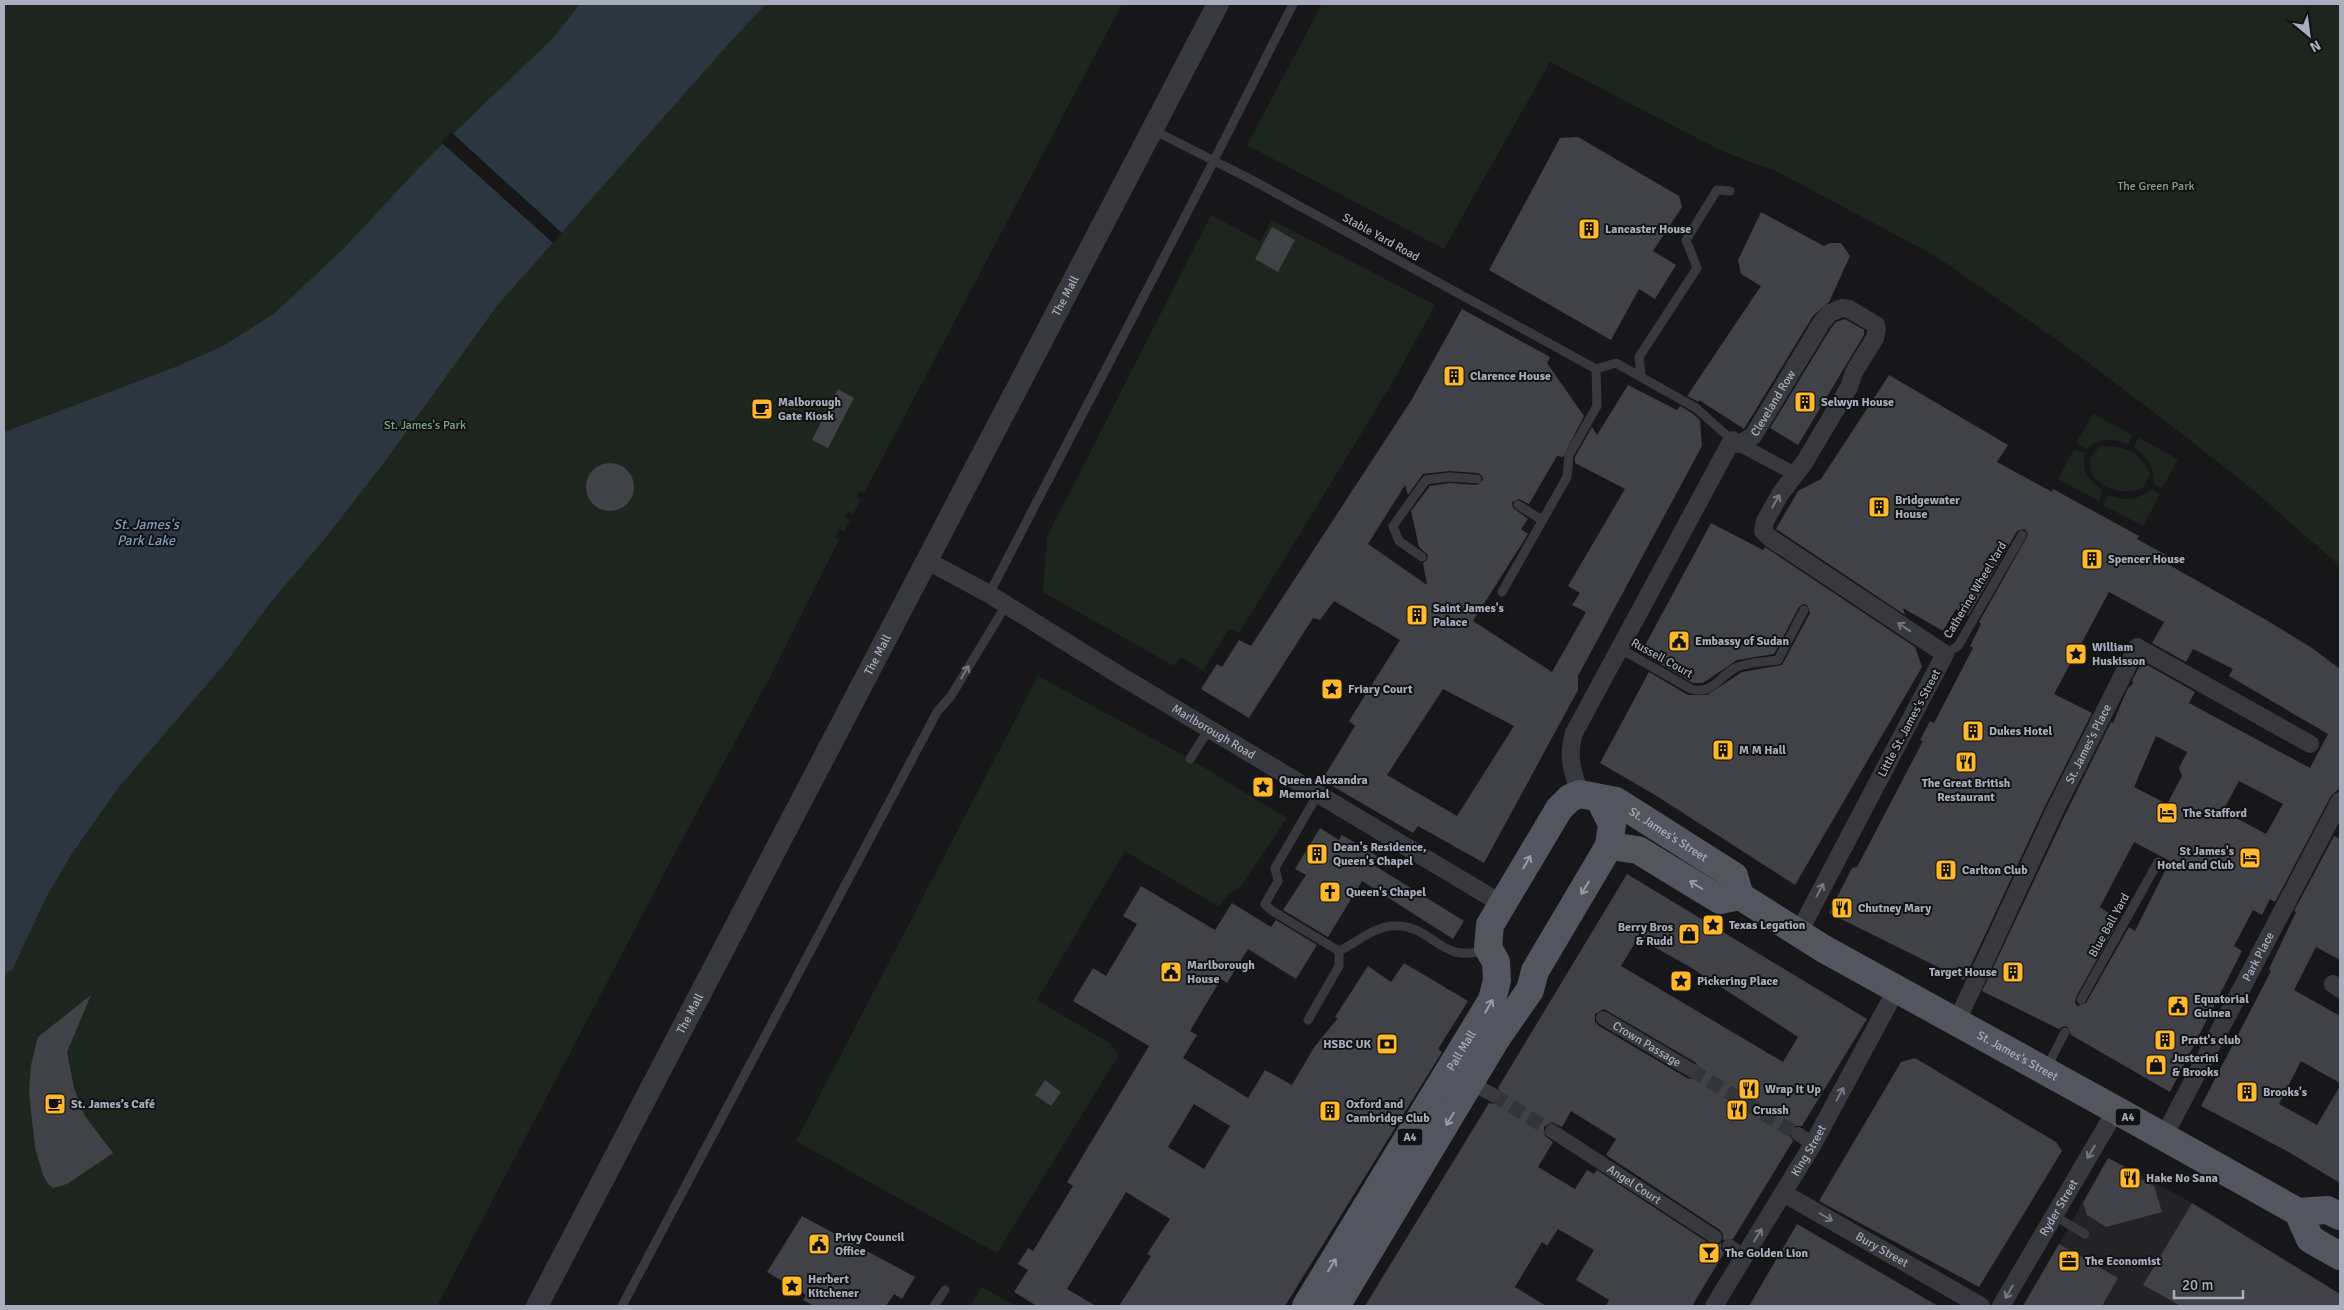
<svg xmlns="http://www.w3.org/2000/svg" width="2344" height="1310" viewBox="0 0 2344 1310" font-family="Signika,sans-serif">
<rect width="100%" height="100%" fill="#17171a"/>
<path fill="#232327" d="M2108,1158l84,45 -48,82 37,21h-155l-2,-1z"/>
<g fill="#1c251e">
<path d="M4,4h1118l-258,489 -5,-2 -3,7 5,2 -8,14 -5,-2 -3,5 5,3 -6,11 -5,-2 -4,8 4,3 -68,135 -96,178 -238,453h-433z"/>
<path d="M1322,4h1018v562l-88,-77 -88,-69 -91,-69 -136,-94 -161,-86 -52,-19 -174,-90 -106,187 -197,-104z"/>
<path d="M1211,215l49,26 12,-21 163,85 -41,75 -155,253 -10,-4 -26,42 -22,-14 -7,9 -131,-74 4,-55z"/>
<path d="M2093,414l40,21 -5,9c-17,-6 -27,-7 -41,5l-11,-6z"/>
<path d="M2138,437l40,22 -16,29 -9,-4c2,-17 -6,-27 -19,-37z"/>
<path d="M2101,446c24,-1 40,6 49,29l-7,13c-32,14 -73,-18 -42,-42z"/>
<path d="M2074,449l11,4c-4,19 4,27 18,37l-4,11 -41,-22z"/>
<path d="M2151,489l9,5 -17,32 -40,-21 5,-10c16,7 30,5 43,-6z"/>
<path d="M1038,676l152,83 97,59 -46,68 -12,8 -10,13 -94,-56 -88,149 74,44 7,12 -121,197 -201,-112z"/>
<path d="M982,1287l34,19h-46z"/>
</g>
<path fill="#2c363f" d="M580,4h186l-35,37 -235,266 -110,153 -59,76 -56,66 -44,59 -108,126 -48,68 -23,39 -36,76 -8,4v-542l169,-64 50,-22 52,-33 71,-67 84,-90 124,-119z"/>
<path fill="#17171a" d="M451,132l111,101 -9,10 -112,-101z"/>
<g fill="#414247" fill-rule="evenodd">
<path d="M1578,137l101,59 3,11 -29,44 23,14 -21,34 -16,-10 -28,51 -122,-70 71,-132z"/>
<path d="M1761,212l63,34 6,-3h11l9,13 -21,46 -16,14 -69,113 -45,-29v2l-12,-6 74,-110 -20,-12 -3,-14z"/>
<path d="M1272,227l23,13 -17,32 -23,-13z"/>
<path d="M1462,309l88,48 -3,6 37,53 -21,41 -6,-1 -28,48 -10,-5 -7,3 1,6 15,11 -7,10 7,5 -55,87 79,51 34,-60 -14,-7 8,-12 -12,-7 57,-97 -50,-26v-6l17,-30 5,8 31,-50 49,25 3,-4 12,7 8,7 2,26 -124,230v14l-94,173 -66,-37 -5,7 -91,-53 33,-54 -6,-5 51,-81 -66,-39 -14,19 -7,-2 -64,100 -48,-29 16,-25 5,3 17,-27 12,6 161,-247zM1449,471l29,2 4,3 1,4 -6,5 -28,-2 -19,3 -19,25 8,36 9,8 -1,5 -4,3 4,22 -59,-41 37,-59 3,10 15,-21zM1443,689l71,37 -57,90 -70,-41z"/>
<path d="M1845,319l19,11v5l-66,110 -28,-17 61,-100 5,-6z"/>
<path d="M1889,375l119,70 -11,17 55,30 1,-3 86,47 -2,3 31,17 -4,6 104,59 44,27 28,21v119l-9,8 -56,106 -5,-3 -8,16 -9,-5 -19,36 8,5 -72,141 -99,-57 -3,-8 -4,-1 -5,3 -77,-38 83,-176 46,-93 2,1 10,-24 5,-11 5,-4 -1,-4 10,-18 53,30 -6,11 121,65 18,-34 -99,-58 4,-7 -40,-20 -7,13 -34,-19 12,-21 -55,-30 -55,102 38,19 -47,93 -81,174 -135,-67 23,-45 5,-1 66,-126 -3,-1 10,-19 4,2 39,-75 -3,-2 11,-22 -2,-2 49,-87 -3,-6 -8,2 -49,85 -12,-7 -13,22 -40,-23 2,7 -129,-86 22,-38 23,-12zM2156,736l31,16 -8,16 3,8 -15,28 -33,-17zM2239,781l44,23 -17,30 -43,-23zM2134,842l36,19 -35,70 -6,-4 -43,76 -8,3 -3,-3 1,-6 43,-77 -19,-13z"/>
<path d="M838,389l16,9 -26,50 -16,-8z"/>
<circle cx="610" cy="487" r="24"/>
<path d="M1711,523l52,27 2,-3 150,100 7,20 -127,218 -140,-90 -55,-32 49,-91 39,23h19l35,-23 40,-7 28,-52 -3,-8 -4,-1 -4,3 -25,47 -37,6 -34,23h-10l-52,-30z"/>
<path d="M1320,828l19,12 3,-5 35,21 -5,8 92,57 -11,18 -91,-58 -34,56 -45,-27 23,-35 -11,-6z"/>
<path d="M2334,836l6,3v121l-24,-13 -22,43 46,26v67l-39,-22 -22,43 38,21 23,-39v97l-55,-33 -84,-44 70,-135 -2,-2 27,-57 -2,-1z"/>
<path d="M1627,874l240,145 -65,107h-7l-4,3 -2,5 4,7 -60,98 -10,1v-6l-3,-4 -114,-75 10,-16 -45,-28 -9,16 -10,-5 -8,5v8l9,7 -15,25 37,22 12,-19 7,4 3,-4 113,74 5,2 6,-3v6l3,4 -32,53h-86l3,-6 -33,-20 18,-30 -36,-21 -11,17 -5,-4 -27,45 31,19h-181l124,-203 5,1 6,-4 2,-6 -4,-6zM1638,938l52,29 108,70 -15,25 -162,-96zM1604,1009l91,53 5,8 -2,5 -7,4 -4,-1 -88,-52 -4,-4v-8z"/>
<path d="M1141,886l74,44 17,-27 39,24 5,-7 41,25 -21,34 -48,-30 -21,34 -6,-4 -31,52 7,4 -14,23 65,40 17,-28 27,15 23,-39 23,-28 -3,-1 33,-51 23,16 13,-19 64,38 -30,48 4,3 -157,254h-166l32,-50 -4,-2 23,-35 -44,-27 -59,97 29,17h-59l-23,-14 14,-22 -10,-6 10,-16 5,3 40,-65 -6,-4 82,-136 -76,-45 20,-33 13,8 31,-52 -14,-8zM1194,1104l36,22 -26,43 -36,-22z"/>
<path d="M91,995l-24,57 7,36 11,28 28,37 -46,31 -14,4 -5,-4 -5,-9 -8,-27 -6,-56 2,-27 7,-28z"/>
<path d="M1915,1058l141,84 6,9 -83,136 -160,-86 82,-139z"/>
<path d="M1045,1080l16,12 -10,14 -16,-11z"/>
<path d="M2108,1158l25,13 -1,4 22,11 8,26 -56,15 -19,-12 -4,-12z"/>
<path d="M2192,1203l148,91v12h-159l-38,-21z"/>
<path d="M802,1216l113,61 -13,22 -8,-5 -8,12h-72l-11,-6 3,-5 -39,-23z"/>
<path d="M1797,1224l141,82h-189z"/>
<path d="M2059,1244l59,34 -16,28h-79z"/>
</g>
<g fill="none" stroke-linecap="round" stroke-linejoin="round">
<g stroke="#34353a" stroke-width="14" stroke-dasharray="14 7" stroke-linecap="butt">
<path d="M1691,1070l107,64"/>
<path d="M1493,1095l59,36"/>
</g>
<g stroke="#38393f" stroke-width="9">
<path d="M1153,130l101,51 342,188 20,-6 80,45 36,32"/>
<path d="M1641,376l-2,-19 58,-89 -11,-28 31,-50 13,1"/>
<path d="M1518,505l24,15"/>
<path d="M1422,557l-23,-16 -6,-15 33,-46 23,-3 28,2"/>
<path d="M1502,592l65,-115 2,-22 28,-49 -1,-37"/>
<path d="M989,594l213,-410 91,-180"/>
<path d="M1619,648l72,41c21,6 28,-12 44,-21 12,-6 30,-6 43,-8l26,-50"/>
<path d="M1945,654l13,-8 64,-111"/>
<path d="M1190,759l19,-30"/>
<path d="M1318,794l-43,74 3,13 -13,23 6,6 68,41c17,-8 33,-23 52,-25 42,-4 48,41 96,23"/>
<path d="M2081,1000l77,-138"/>
<path d="M1308,1020l31,-54v-15"/>
<path d="M2047,1067l18,-35"/>
<path d="M2053,1215l32,19"/>
<path d="M622,1306l315,-594 14,-16 55,-91"/>
<path d="M934,1306l11,-16"/>
</g>
<g stroke="#38393f" stroke-width="14">
<path d="M1739,444l56,30"/>
<path id="s1" d="M1603,1018l88,52"/>
<path d="M1471,1083l22,12"/>
<path id="s2" d="M1552,1131l163,106"/>
<path d="M1798,1134l15,10"/>
<path d="M1729,1246l15,11"/>
</g>
<g stroke="#38393f" stroke-width="18">
<path id="s3" d="M926,560l63,34 130,81 383,229"/>
<path id="s4" d="M1580,794c-8,-25 -13,-35 -6,-61l158,-293 7,4 14,-8 69,-114 8,-9 12,-5 7,1 27,16 1,4 -2,9 -21,34 -5,15 -45,76 -23,30 -16,28 -2,10 7,7 175,116 -147,280"/>
<path d="M2333,984l7,5"/>
<path id="s5" d="M1956,1023l99,-213 82,-163 173,97"/>
<path id="s6" d="M2163,1138l177,-337"/>
<path id="s7" d="M1783,1193l198,113"/>
<path id="s8" d="M1714,1306l99,-162 83,-154"/>
<path id="s9" d="M2001,1306l115,-196"/>
</g>
<path stroke="#38393f" stroke-width="22" id="s10" d="M537,1306l681,-1302"/>
<g stroke="#53565e" stroke-width="28">
<path d="M1609,846l29,4 82,50 20,-4"/>
<path d="M2298,1212l12,27 30,17"/>
<path id="s11" d="M1306,1306l186,-306 5,-20 -1,-18 -8,-14 2,-23 69,-116 11,-11 10,-4 36,7 118,75 6,20 84,53 292,161 182,102 29,-2 13,6"/>
<path d="M1336,1306l160,-267 34,-49 5,-19 74,-125 3,-22 -13,-26"/>
</g>
</g>
<defs><path id="oneway-shaft" d="M-6 0H5M1.5-3L5.5 0L1.5 3" fill="none" stroke-width="1.6" stroke-linecap="round" stroke-linejoin="round" transform="scale(1.25)"/></defs>
<g stroke="#767983">
<use href="#oneway-shaft" transform="translate(1776 501) rotate(-60)"/>
<use href="#oneway-shaft" transform="translate(1904 627) rotate(-146)"/>
<use href="#oneway-shaft" transform="translate(965 672) rotate(-60)"/>
<use href="#oneway-shaft" transform="translate(1820 890) rotate(-62)"/>
<use href="#oneway-shaft" transform="translate(1840 1094) rotate(-62)"/>
<use href="#oneway-shaft" transform="translate(2091 1152) rotate(121)"/>
<use href="#oneway-shaft" transform="translate(1826 1217) rotate(30)"/>
<use href="#oneway-shaft" transform="translate(1758 1235) rotate(-59)"/>
<use href="#oneway-shaft" transform="translate(2009 1292) rotate(120)"/>
</g>
<g stroke="#979ca8">
<use href="#oneway-shaft" transform="translate(1527 862) rotate(-60)"/>
<use href="#oneway-shaft" transform="translate(1696 885) rotate(-148)"/>
<use href="#oneway-shaft" transform="translate(1585 888) rotate(121)"/>
<use href="#oneway-shaft" transform="translate(1489 1006) rotate(-61)"/>
<use href="#oneway-shaft" transform="translate(1450 1119) rotate(121)"/>
<use href="#oneway-shaft" transform="translate(1332 1265) rotate(-58)"/>
</g>
<defs>
<g id="building-square" transform="scale(1.125)"><rect x="-9" y="-9" width="18" height="18" rx="4" fill="#ffb82a" stroke="#121215"/><path d="M-4-6H4V6H1V3H-1V6H-4ZM-2.5-4.3h1.7v1.8h-1.7ZM.8-4.3h1.7v1.8H.8ZM-2.5-1h1.7V.8h-1.7ZM.8-1h1.7V.8H.8Z" fill="#111"/></g>
<g id="cafe-square" transform="scale(1.125)"><rect x="-9" y="-9" width="18" height="18" rx="4" fill="#ffb82a" stroke="#121215"/><path d="M-5.5-4.5H6V0H3Q3 3.5 0 3.5H-2.5Q-5.5 3.5-5.5 0ZM3-3.2v2h1.7v-2ZM-6 4.5H4V6H-6Z" fill="#111"/></g>
<g id="civic-square" transform="scale(1.125)"><rect x="-9" y="-9" width="18" height="18" rx="4" fill="#ffb82a" stroke="#121215"/><path d="M-.6-6.5H3V-4.5H.6V-3L4-1V1h2V6H-6V1h2V-1L-.6-3ZM-1.2 2.5V6h2.4V2.5Z" fill="#111"/></g>
<g id="sight-square" transform="scale(1.125)"><rect x="-9" y="-9" width="18" height="18" rx="4" fill="#ffb82a" stroke="#121215"/><path d="M0-6L1.8-2.2L6-1.7L2.9 1.2L3.7 5.4L0 3.3L-3.7 5.4L-2.9 1.2L-6-1.7L-1.8-2.2Z" fill="#111"/></g>
<g id="restaurant-square" transform="scale(1.125)"><rect x="-9" y="-9" width="18" height="18" rx="4" fill="#ffb82a" stroke="#121215"/><path d="M-5-6h1v4h1v-4h1v4h1v-4h1v5L-1.5 .5V6h-2V.5L-5-1ZM5-6V6H3V1.5H1.5Q1.5-4 5-6Z" fill="#111"/></g>
<g id="hotel-square" transform="scale(1.125)"><rect x="-9" y="-9" width="18" height="18" rx="4" fill="#ffb82a" stroke="#121215"/><path d="M-6-4.5h1.5V1H6V5H4.5V3h-9V5H-6ZM-4 0a1.8 1.8 0 1 1 3.6 0ZM.5 0V-2.5h3Q6-2.5 6 0Z" fill="#111"/></g>
<g id="church-square" transform="scale(1.125)"><rect x="-9" y="-9" width="18" height="18" rx="4" fill="#ffb82a" stroke="#121215"/><path d="M-1.2-6h2.4v3.5h3.3v2.4h-3.3V6h-2.4V-.1h-3.3v-2.4h3.3Z" fill="#111"/></g>
<g id="shop-square" transform="scale(1.125)"><rect x="-9" y="-9" width="18" height="18" rx="4" fill="#ffb82a" stroke="#121215"/><path d="M-5-2.5h2.3a2.7 3.5 0 0 1 5.4 0H5L5.5 6h-11ZM-1.5-2.5h3a1.5 2.3 0 0 0-3 0Z" fill="#111"/></g>
<g id="bank-square" transform="scale(1.125)"><rect x="-9" y="-9" width="18" height="18" rx="4" fill="#ffb82a" stroke="#121215"/><path d="M-6-4H6V4H-6ZM0-2.3a2.3 2.3 0 1 0 0 4.6a2.3 2.3 0 1 0 0-4.6Z" fill="#111"/></g>
<g id="bar-square" transform="scale(1.125)"><rect x="-9" y="-9" width="18" height="18" rx="4" fill="#ffb82a" stroke="#121215"/><path d="M-6-5H6L.8 .8V4.5H3.5V6h-7V4.5H-.8V.8Z" fill="#111"/></g>
<g id="office-square" transform="scale(1.125)"><rect x="-9" y="-9" width="18" height="18" rx="4" fill="#ffb82a" stroke="#121215"/><path d="M-6-3h4V-5.5h4V-3h4V5H-6ZM-1-4.5V-3h2v-1.5ZM-6 0V1H6V0Z" fill="#111"/></g>
</defs>
<g fill-rule="evenodd">
<use href="#building-square" x="1589" y="229"/>
<use href="#building-square" x="1454" y="376"/>
<use href="#building-square" x="1805" y="402"/>
<use href="#cafe-square" x="762" y="409"/>
<use href="#building-square" x="1879" y="507"/>
<use href="#building-square" x="2092" y="559"/>
<use href="#building-square" x="1417" y="615"/>
<use href="#civic-square" x="1679" y="641"/>
<use href="#sight-square" x="2076" y="654"/>
<use href="#sight-square" x="1332" y="689"/>
<use href="#building-square" x="1973" y="731"/>
<use href="#building-square" x="1723" y="750"/>
<use href="#restaurant-square" x="1966" y="762"/>
<use href="#sight-square" x="1263" y="787"/>
<use href="#hotel-square" x="2167" y="813"/>
<use href="#building-square" x="1317" y="854"/>
<use href="#hotel-square" x="2250" y="858"/>
<use href="#building-square" x="1946" y="870"/>
<use href="#church-square" x="1330" y="892"/>
<use href="#restaurant-square" x="1842" y="908"/>
<use href="#sight-square" x="1713" y="925"/>
<use href="#shop-square" x="1689" y="934"/>
<use href="#civic-square" x="1171" y="972"/>
<use href="#building-square" x="2013" y="972"/>
<use href="#sight-square" x="1681" y="981"/>
<use href="#civic-square" x="2178" y="1006"/>
<use href="#building-square" x="2165" y="1040"/>
<use href="#bank-square" x="1387" y="1044"/>
<use href="#shop-square" x="2156" y="1065"/>
<use href="#restaurant-square" x="1749" y="1089"/>
<use href="#building-square" x="2247" y="1092"/>
<use href="#cafe-square" x="55" y="1104"/>
<use href="#restaurant-square" x="1737" y="1110"/>
<use href="#building-square" x="1330" y="1111"/>
<use href="#restaurant-square" x="2130" y="1178"/>
<use href="#civic-square" x="819" y="1244"/>
<use href="#bar-square" x="1709" y="1253"/>
<use href="#office-square" x="2069" y="1261"/>
<use href="#sight-square" x="792" y="1286"/>
</g>
<g text-anchor="middle" stroke-width="4" stroke-linejoin="round" paint-order="stroke">
<g fill="#121215" stroke="#7b7f89" stroke-width="1">
<rect x="2115.5" y="1108.5" width="25" height="17" rx="4"/>
<rect x="1397.5" y="1128.5" width="25" height="17" rx="4"/>
</g>
<g font-size="11" font-weight="bold" fill="#a8aebb">
<text x="2128" y="1121">A4</text>
<text x="1410" y="1141">A4</text>
</g>
<g font-size="12" fill="#7da880" stroke="#121215">
<text x="2156" y="190">The Green Park</text>
<text x="425" y="429">St. James's Park</text>
</g>
<g font-size="12" font-weight="bold" fill="#a8aebb" stroke="#121215" text-anchor="start">
<text x="1605" y="233">Lancaster House</text>
<text x="1470" y="380">Clarence House</text>
<text x="778" y="406">Malborough<tspan x="778" dy="14">Gate Kiosk</tspan></text>
<text x="1821" y="406">Selwyn House</text>
<text x="1895" y="504">Bridgewater<tspan x="1895" dy="14">House</tspan></text>
<text x="2108" y="563">Spencer House</text>
<text x="1433" y="612">Saint James's<tspan x="1433" dy="14">Palace</tspan></text>
<text x="1695" y="645">Embassy of Sudan</text>
<text x="2092" y="651">William<tspan x="2092" dy="14">Huskisson</tspan></text>
<text x="1348" y="693">Friary Court</text>
<text x="1989" y="735">Dukes Hotel</text>
<text x="1739" y="754">M M Hall</text>
<text x="1279" y="784">Queen Alexandra<tspan x="1279" dy="14">Memorial</tspan></text>
<text x="1966" y="787" text-anchor="middle">The Great British<tspan x="1966" dy="14">Restaurant</tspan></text>
<text x="2183" y="817">The Stafford</text>
<text x="1333" y="851">Dean's Residence,<tspan x="1333" dy="14">Queen's Chapel</tspan></text>
<text x="2234" y="855" text-anchor="end">St James's<tspan x="2234" dy="14">Hotel and Club</tspan></text>
<text x="1962" y="874">Carlton Club</text>
<text x="1346" y="896">Queen's Chapel</text>
<text x="1858" y="912">Chutney Mary</text>
<text x="1729" y="929">Texas Legation</text>
<text x="1673" y="931" text-anchor="end">Berry Bros<tspan x="1673" dy="14">&amp; Rudd</tspan></text>
<text x="1187" y="969">Marlborough<tspan x="1187" dy="14">House</tspan></text>
<text x="1997" y="976" text-anchor="end">Target House</text>
<text x="1697" y="985">Pickering Place</text>
<text x="2194" y="1003">Equatorial<tspan x="2194" dy="14">Guinea</tspan></text>
<text x="2181" y="1044">Pratt's club</text>
<text x="1371" y="1048" text-anchor="end">HSBC UK</text>
<text x="2172" y="1062">Justerini<tspan x="2172" dy="14">&amp; Brooks</tspan></text>
<text x="1765" y="1093">Wrap It Up</text>
<text x="2263" y="1096">Brooks's</text>
<text x="71" y="1108">St. James’s Café</text>
<text x="1346" y="1108">Oxford and<tspan x="1346" dy="14">Cambridge Club</tspan></text>
<text x="1753" y="1114">Crussh</text>
<text x="2146" y="1182">Hake No Sana</text>
<text x="835" y="1241">Privy Council<tspan x="835" dy="14">Office</tspan></text>
<text x="1725" y="1257">The Golden Lion</text>
<text x="2085" y="1265">The Economist</text>
<text x="808" y="1283">Herbert<tspan x="808" dy="14">Kitchener</tspan></text>
</g>
<g font-size="12" fill="#a8aebb" stroke="#121215">
<text transform="translate(1381 237) rotate(29)" y="4">Stable Yard Road</text>
<text dy="4" stroke="none"><textPath href="#s10" startOffset="1140">The Mall</textPath></text>
<text dy="4" stroke="none"><textPath href="#s4" startOffset="458">Cleveland Row</textPath></text>
<text transform="translate(1975 590) rotate(-59)" y="4">Catherine Wheel Yard</text>
<text dy="4" stroke="none"><textPath href="#s10" startOffset="735">The Mall</textPath></text>
<text transform="translate(1662 658) rotate(29)" y="4">Russell Court</text>
<text transform="translate(1909 723) rotate(-62)" y="4">Little St. James's Street</text>
<text dy="4" stroke="none"><textPath href="#s3" startOffset="335">Marlborough Road</textPath></text>
<text dy="4" stroke="none"><textPath href="#s5" startOffset="309">St. James's Place</textPath></text>
<text dy="4" stroke="none"><textPath href="#s11" startOffset="696">St. James's Street</textPath></text>
<text transform="translate(2109 925) rotate(-61)" y="4">Blue Ball Yard</text>
<text dy="4" stroke="none"><textPath href="#s6" startOffset="205">Park Place</textPath></text>
<text dy="4" stroke="none"><textPath href="#s10" startOffset="330">The Mall</textPath></text>
<text dy="4" stroke="none"><textPath href="#s1" startOffset="51">Crown Passage</textPath></text>
<text dy="4" stroke="none"><textPath href="#s11" startOffset="299">Pall Mall</textPath></text>
<text dy="4" stroke="none"><textPath href="#s11" startOffset="1115">St. James's Street</textPath></text>
<text dy="4" stroke="none"><textPath href="#s8" startOffset="182">King Street</textPath></text>
<text dy="4" stroke="none"><textPath href="#s2" startOffset="98">Angel Court</textPath></text>
<text dy="4" stroke="none"><textPath href="#s9" startOffset="114">Ryder Street</textPath></text>
<text dy="4" stroke="none"><textPath href="#s7" startOffset="114">Bury Street</textPath></text>
</g>
<g font-size="14" font-style="italic" fill="#7c9cb9" stroke="#121215">
<text x="146" y="529">St. James's<tspan x="146" dy="16">Park Lake</tspan></text>
</g>
</g>
<rect width="2344" height="1310" fill="none" stroke="#a8aebb" stroke-width="10"/>
<g transform="translate(2309 35) rotate(151)" stroke="#121215" stroke-width="4" paint-order="stroke">
<path d="M0-4L9 19L0 12L-9 19Z" fill="#a8aebb"/>
<text y="-8" font-size="14" font-weight="bold" text-anchor="middle" fill="#a8aebb">N</text>
</g>
<path d="M2174 1290v8h69v-8" fill="none" stroke="#a8aebb" stroke-width="2.5"/>
<text x="2182" y="1290" font-size="15" fill="#a8aebb" stroke="#121215" stroke-width="4" paint-order="stroke">20 m</text>
</svg>
